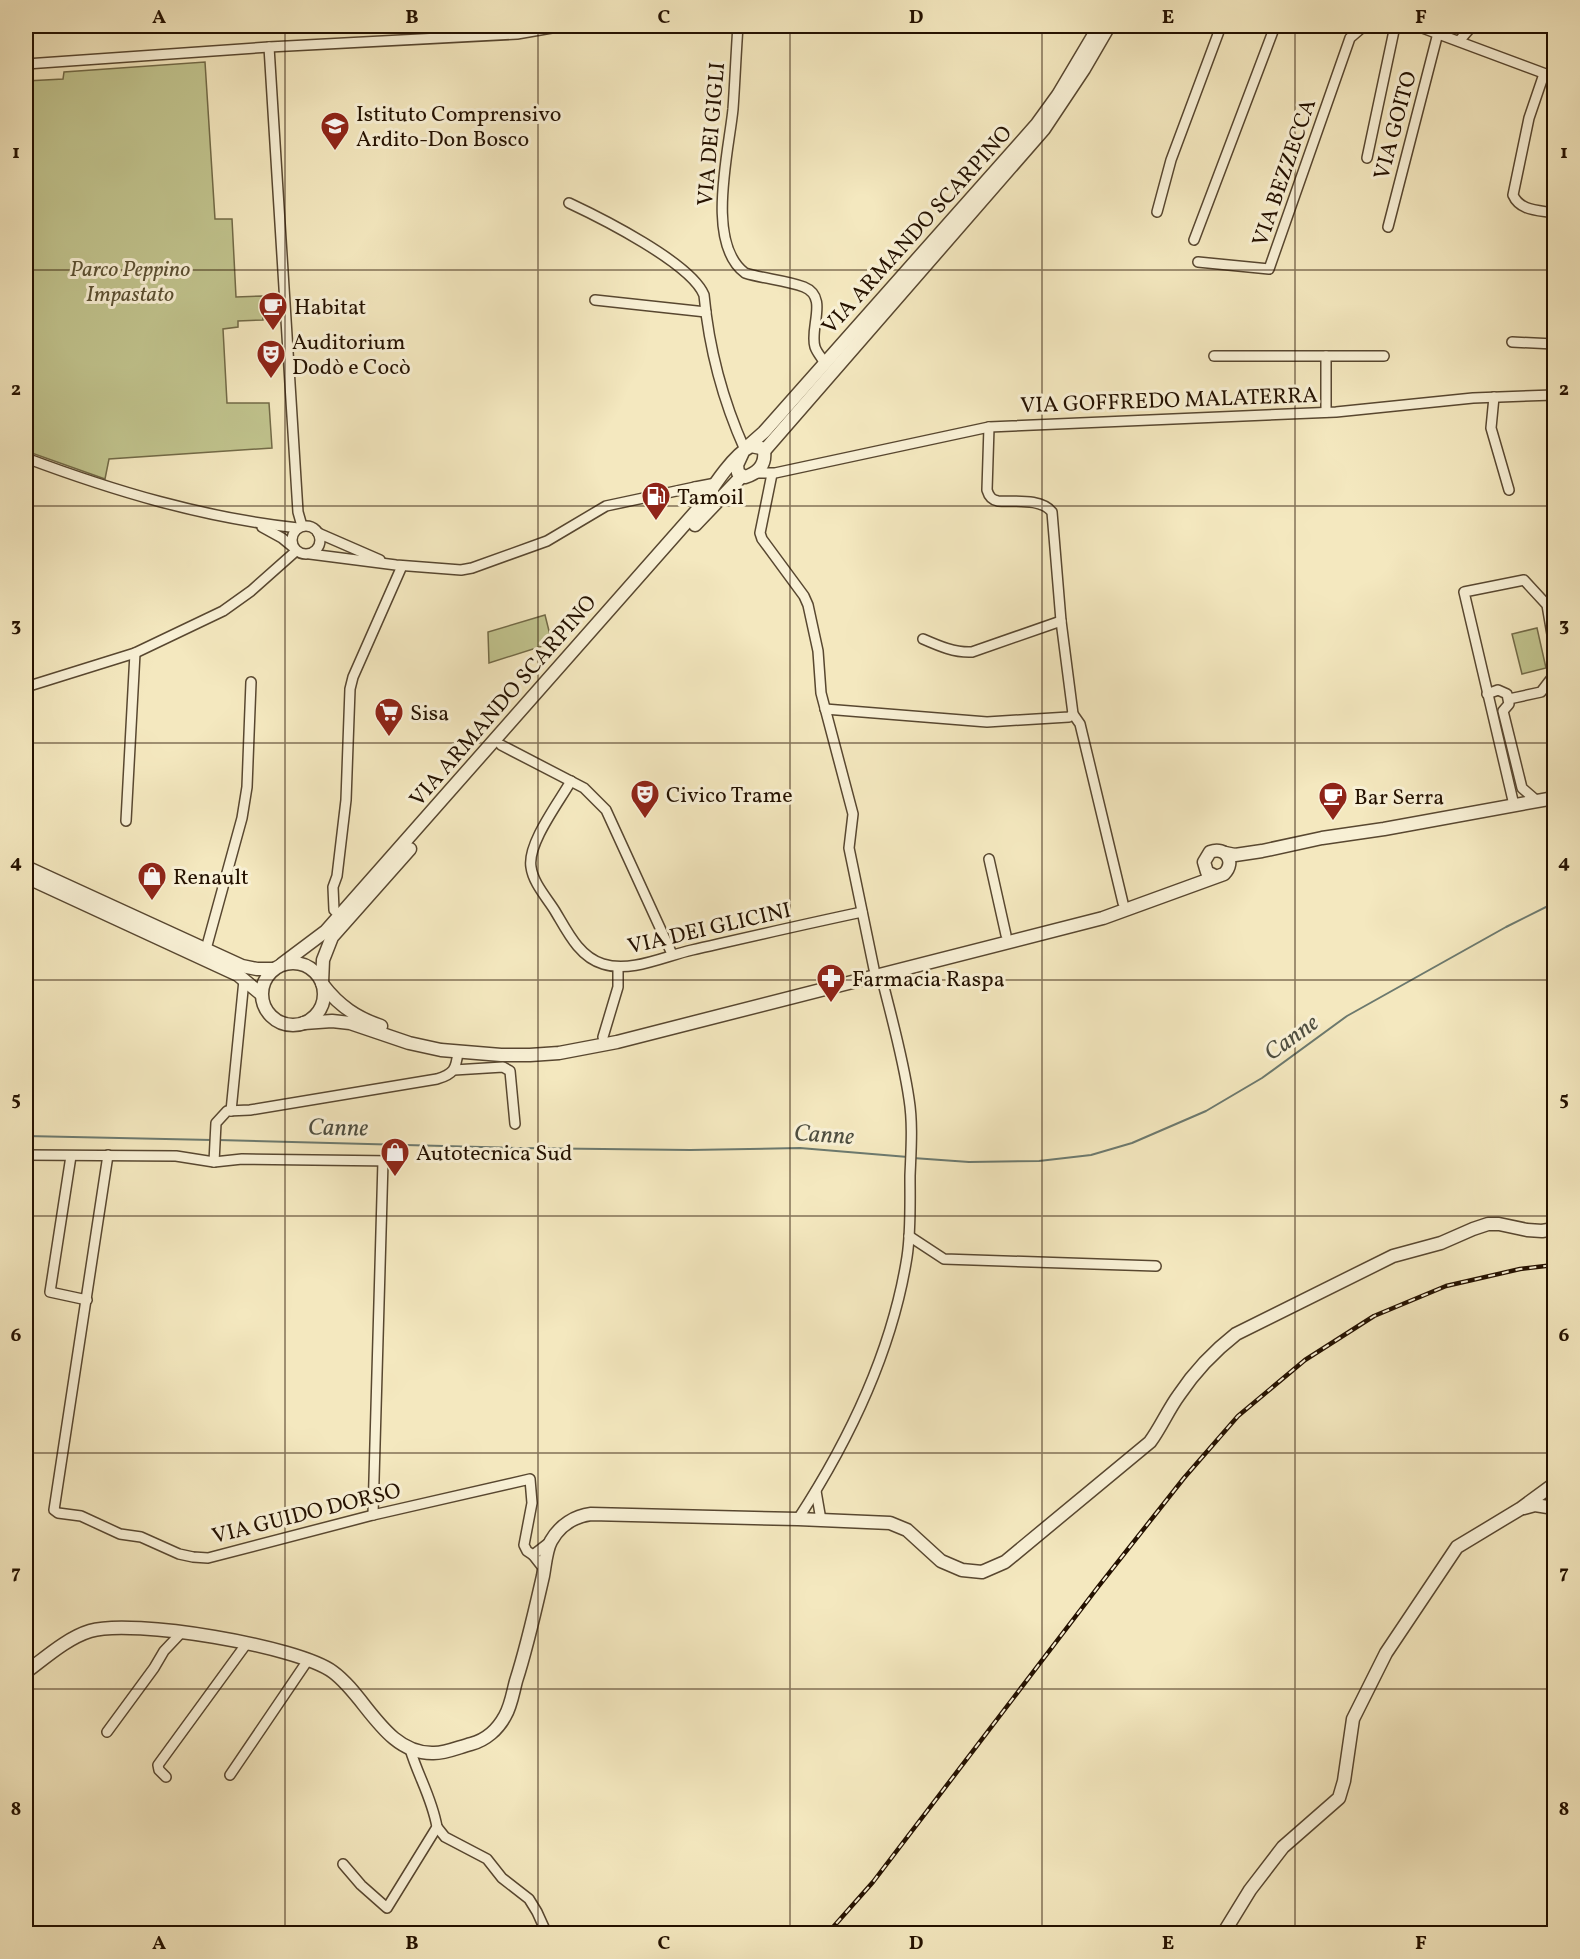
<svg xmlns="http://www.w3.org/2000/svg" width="1580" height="1959" viewBox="0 0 1580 1959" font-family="Vollkorn,serif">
<rect width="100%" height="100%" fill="#f4e8bf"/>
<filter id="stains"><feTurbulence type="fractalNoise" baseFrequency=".00333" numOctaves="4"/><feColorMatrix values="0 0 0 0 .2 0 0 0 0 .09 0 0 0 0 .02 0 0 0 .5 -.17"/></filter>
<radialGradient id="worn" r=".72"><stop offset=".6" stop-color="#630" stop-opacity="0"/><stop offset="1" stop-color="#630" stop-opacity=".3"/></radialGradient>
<g fill="#c1c48e" stroke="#726a47" stroke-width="1.5">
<path d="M205,62l10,157h17l4,78 26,-1 1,24 -25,1v6l-15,2 4,74h42l3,45 -163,11 -4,20 -79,-28v-370l37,-2 1,-7z"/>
<path d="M545,615l7,28 -63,20 -1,-31z"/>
<path d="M1537,628l9,40 -24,6 -10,-40z"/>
</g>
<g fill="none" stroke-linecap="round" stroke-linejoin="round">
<g stroke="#6c796e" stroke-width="2">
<path d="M26,1136l186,4"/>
<path d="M218,1140l298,8 174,2 110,-2 108,9"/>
<path d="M913,1158l56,4 70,-1 52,-6 41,-12 74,-32 56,-33 85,-62 159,-89 48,-24"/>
</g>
<g stroke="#584730" stroke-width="12">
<g id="minor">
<path d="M738,26c-2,27 -3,55 -5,83 -4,42 -28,134 12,164 19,6 41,7 59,14 25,10 5,41 11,60 2,6 7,11 10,16"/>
<path d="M1417,26l137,51"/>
<path d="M1459,41l13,-15"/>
<path d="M269,47l29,465 4,14"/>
<path d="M26,64l243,-17 248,-13 46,-8"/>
<path d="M1544,74l-15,44 -16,77c7,16 25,15 41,18"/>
<path d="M1367,158l28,-132"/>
<path d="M569,203c32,15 122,60 135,92 5,54 19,106 41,155"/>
<path d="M1157,212l14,-52 50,-134"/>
<path d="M1388,227l50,-194"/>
<path d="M1194,240l81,-214"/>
<path d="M1198,262l71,7 81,-231 14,-12"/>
<path d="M595,300l111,12"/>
<path d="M1512,342l42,2"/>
<path d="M1214,356h170"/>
<path d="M1326,356v56"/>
<path d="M1494,397l-3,31 18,62"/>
<path d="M989,427l-2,63c2,7 5,10 11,11 16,1 43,-3 54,11l9,109 12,93 7,10 43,179"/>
<path d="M26,458c88,33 178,60 272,70"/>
<path d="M755,473h20l214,-46 347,-15 137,-14 81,-3"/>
<path d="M772,474l-12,59 2,6 42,57 4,9 10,46 3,42 32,121 -4,34 25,121"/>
<path d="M714,493l-6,1 -13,-7 21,-4"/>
<circle cx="306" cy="540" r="14"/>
<path d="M262,527l20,11 11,9"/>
<path d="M318,533l62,27"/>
<path d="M310,554l86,11 65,5 11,-2 75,-27 59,-35 89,-19"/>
<path d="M923,639c16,7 32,14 49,13l89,-31"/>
<path d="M26,687l109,-34 88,-42 28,-20 45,-40"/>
<path d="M1487,694l11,-4 9,4 2,10 -6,7 19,77 15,13"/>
<path d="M1509,699l32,-7 13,-17"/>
<path d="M825,709l162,13 82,-5 4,-3"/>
<path d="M501,745l83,43 22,22 66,144"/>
<path d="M571,781c-12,21 -44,63 -40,86 2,16 16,31 24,44 12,20 24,46 48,53 28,9 62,-8 89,-14 57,-13 113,-26 170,-38"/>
<path d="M1514,805l-50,-213 60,-12 23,25 7,41"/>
<path d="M126,821l9,-168"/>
<path d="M989,859l17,76"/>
<path d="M340,915l-6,-5 -1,-23 4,-11 9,-76 4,-111 3,-12 49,-111"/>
<path d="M206,949l36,-131 5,-31 4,-105"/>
<path d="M603,1037l15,-50v-20"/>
<path d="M454,1070l49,-3 7,4 5,53"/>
<path d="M231,1111l13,-131"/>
<path d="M26,1155l150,1 38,6 28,-3 151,2"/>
<path d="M108,1155l-54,355 4,3 23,3 39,18 21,3 38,17 14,3 15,1 165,-43 157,-36 2,24 -8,42 3,6 6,4"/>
<path d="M71,1156l-21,136 37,8"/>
<path d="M214,1162l2,-39 11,-12 23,-1 187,-31c17,-5 19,-10 21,-27"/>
<path d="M909,1236l35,23 212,7"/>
<path d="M816,1491l5,29"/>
<path d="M373,1515l10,-354"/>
<path d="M798,1519c52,-80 94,-167 109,-262 4,-26 3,-54 3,-81 1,-26 3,-52 -1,-77 -6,-42 -18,-83 -28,-124"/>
<path d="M544,1569l-11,-14 18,-14"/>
<path d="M107,1732l47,-64 10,-17 17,-18"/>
<path d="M230,1775l78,-115"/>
<path d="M166,1777l-7,-7 -1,-5 89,-122"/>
<path d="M437,1827l8,10 42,22 15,19 27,21 8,13 10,22"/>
<path d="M343,1864l18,21 26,23 50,-81c-5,-29 -19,-51 -27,-78"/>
</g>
</g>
<g stroke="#584730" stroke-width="15">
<g id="tertiary">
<path d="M747,447l17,-15 273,-308 21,-29 41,-69"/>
<path d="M764,451l280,-322 40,-60 25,-43"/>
<path d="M695,525l47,-49"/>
<path d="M1225,853l10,2 27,-4 60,-13 62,-9 170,-31"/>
<path d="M26,867l216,99 15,3h17"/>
<path d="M26,877l212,98 23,19"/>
<circle cx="293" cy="994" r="31"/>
<path d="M282,964l44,-33 373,-423c12,-18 33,-52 52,-62l10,2 3,3c2,14 -6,22 -19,26l-7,-4 -1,-8 6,-13"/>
<path d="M322,983l1,-23 9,-23 78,-88"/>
<path d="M323,985c16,21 34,33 58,41"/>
<path d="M304,1023l28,-2 18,2 59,20 32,7 60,5h29l29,-2 58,-11 486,-124 121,-44c12,-12 2,-28 -14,-22l-6,10 3,10 8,4"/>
<path d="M1524,1508l11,-3 19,3"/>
<path d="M26,1672c19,-14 41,-34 64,-41 42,-13 208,15 243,41 33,24 52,81 99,81 12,1 27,-6 39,-9 15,-4 27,-15 34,-28 6,-10 8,-24 11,-35 11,-34 19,-70 27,-105 2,-11 3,-26 8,-35 9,-16 24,-25 40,-27l207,5 92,4 17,7 34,31 21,9 20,2 23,-10 145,-120c11,-15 18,-32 29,-47 16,-24 34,-43 57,-61l157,-78 48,-13 32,-14 15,-5h11l28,6 15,1 12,-2"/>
<path d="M1223,1934l27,-44 33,-43 56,-49 5,-17 9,-62 33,-66 71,-106 63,-38 34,-25"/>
</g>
</g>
<use href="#minor" stroke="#f8f0d5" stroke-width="9"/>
<use href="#tertiary" stroke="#f8f0d5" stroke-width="12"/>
<g stroke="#241100" stroke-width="4.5">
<path id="rail" d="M827,1934l46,-52 225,-295 86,-109 54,-62 67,-56 69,-44 72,-30 74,-17 34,-4"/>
</g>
<use href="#rail" stroke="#f8f0d5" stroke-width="2" stroke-dasharray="7" stroke-linecap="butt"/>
</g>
<path fill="none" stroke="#241100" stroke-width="1.5" stroke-opacity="0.55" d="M285,26v1908M538,26v1908M790,26v1908M1042,26v1908M1295,26v1908M26,270h1528M26,506h1528M26,743h1528M26,980h1528M26,1216h1528M26,1453h1528M26,1689h1528"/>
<defs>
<g id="school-pin" transform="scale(1.5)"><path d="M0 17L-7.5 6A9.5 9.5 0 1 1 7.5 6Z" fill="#8f2418" stroke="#f8f0d5"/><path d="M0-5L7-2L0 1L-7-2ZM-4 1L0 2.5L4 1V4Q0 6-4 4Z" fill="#fff"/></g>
<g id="cafe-pin" transform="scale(1.5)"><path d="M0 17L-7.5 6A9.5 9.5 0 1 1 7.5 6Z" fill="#8f2418" stroke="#f8f0d5"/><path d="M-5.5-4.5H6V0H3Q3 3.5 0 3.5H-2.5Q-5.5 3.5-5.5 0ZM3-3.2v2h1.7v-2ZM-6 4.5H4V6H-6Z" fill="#fff"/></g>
<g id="theatre-pin" transform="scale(1.5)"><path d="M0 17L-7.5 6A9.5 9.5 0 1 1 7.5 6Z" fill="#8f2418" stroke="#f8f0d5"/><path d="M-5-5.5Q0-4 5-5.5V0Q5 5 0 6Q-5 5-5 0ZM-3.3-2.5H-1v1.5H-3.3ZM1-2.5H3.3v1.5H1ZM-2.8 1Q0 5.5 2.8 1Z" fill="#fff"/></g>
<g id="fuel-pin" transform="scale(1.5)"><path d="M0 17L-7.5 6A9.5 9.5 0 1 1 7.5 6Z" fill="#8f2418" stroke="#f8f0d5"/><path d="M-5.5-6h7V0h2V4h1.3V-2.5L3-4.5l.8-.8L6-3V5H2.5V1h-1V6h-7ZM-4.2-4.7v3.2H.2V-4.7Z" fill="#fff"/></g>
<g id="supermarket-pin" transform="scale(1.5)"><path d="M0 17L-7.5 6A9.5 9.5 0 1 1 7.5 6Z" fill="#8f2418" stroke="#f8f0d5"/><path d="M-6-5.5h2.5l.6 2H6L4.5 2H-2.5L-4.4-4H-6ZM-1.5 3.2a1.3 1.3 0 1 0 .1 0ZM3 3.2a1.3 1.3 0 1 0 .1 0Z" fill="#fff"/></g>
<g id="shop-pin" transform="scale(1.5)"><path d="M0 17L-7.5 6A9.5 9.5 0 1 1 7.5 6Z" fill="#8f2418" stroke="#f8f0d5"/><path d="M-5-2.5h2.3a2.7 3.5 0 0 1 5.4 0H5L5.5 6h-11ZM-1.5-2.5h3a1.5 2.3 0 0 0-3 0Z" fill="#fff"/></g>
<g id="pharmacy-pin" transform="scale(1.5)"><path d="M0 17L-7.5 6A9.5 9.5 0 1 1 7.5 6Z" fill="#8f2418" stroke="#f8f0d5"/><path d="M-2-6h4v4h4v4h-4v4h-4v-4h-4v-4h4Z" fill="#fff"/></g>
</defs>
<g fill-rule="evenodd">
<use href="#school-pin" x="335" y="126"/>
<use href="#cafe-pin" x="273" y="306"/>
<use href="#theatre-pin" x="271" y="354"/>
<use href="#fuel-pin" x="656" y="496"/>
<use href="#supermarket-pin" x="389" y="712"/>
<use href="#theatre-pin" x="645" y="794"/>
<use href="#cafe-pin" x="1333" y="796"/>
<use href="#shop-pin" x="152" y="876"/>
<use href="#pharmacy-pin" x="831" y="978"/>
<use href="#shop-pin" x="395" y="1152"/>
</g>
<g text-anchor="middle" stroke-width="6" stroke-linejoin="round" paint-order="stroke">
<g font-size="22" fill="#241100" stroke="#f8f0d5" text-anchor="start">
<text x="356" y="121">Istituto Comprensivo<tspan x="356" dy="25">Ardito-Don Bosco</tspan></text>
<text x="294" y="314">Habitat</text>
<text x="292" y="349">Auditorium<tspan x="292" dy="25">Dodò e Cocò</tspan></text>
<text x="677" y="504">Tamoil</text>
<text x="410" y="720">Sisa</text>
<text x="666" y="802">Civico Trame</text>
<text x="1354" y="804">Bar Serra</text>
<text x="173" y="884">Renault</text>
<text x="852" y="986">Farmacia Raspa</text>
<text x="416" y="1160">Autotecnica Sud</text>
</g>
<g font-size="22" fill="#241100" stroke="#f8f0d5">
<text transform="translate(1394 125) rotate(-75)" y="8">VIA GOITO</text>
<text transform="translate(710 134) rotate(-85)" y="8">VIA DEI GIGLI</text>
<text transform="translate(1283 172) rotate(-71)" y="8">VIA BEZZECCA</text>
<text transform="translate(916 229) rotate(-48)" y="8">VIA ARMANDO SCARPINO</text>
<text transform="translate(1169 399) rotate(-2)" y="8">VIA GOFFREDO MALATERRA</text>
<text transform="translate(502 700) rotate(-49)" y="8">VIA ARMANDO SCARPINO</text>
<text transform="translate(709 927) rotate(-13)" y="8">VIA DEI GLICINI</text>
<text transform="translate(306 1512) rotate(-14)" y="8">VIA GUIDO DORSO</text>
</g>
<g font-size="22" font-style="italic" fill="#5b5032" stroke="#f8f0d5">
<text x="130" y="276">Parco Peppino<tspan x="130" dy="25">Impastato</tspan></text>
</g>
<g font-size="24" font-style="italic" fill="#4e4e40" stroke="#f8f0d5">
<text transform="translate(1291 1037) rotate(-36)" y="8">Canne</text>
<text transform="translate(338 1127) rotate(1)" y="8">Canne</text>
<text transform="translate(824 1134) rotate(4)" y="8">Canne</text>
</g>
</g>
<rect width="1580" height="1959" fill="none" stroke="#f4e8bf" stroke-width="66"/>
<rect x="33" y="33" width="1514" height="1893" fill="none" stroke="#241100" stroke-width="2"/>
<g font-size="20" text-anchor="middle" font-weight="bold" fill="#241100">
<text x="159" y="23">A</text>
<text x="412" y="23">B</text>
<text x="664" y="23">C</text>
<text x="916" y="23">D</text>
<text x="1168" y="23">E</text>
<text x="1421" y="23">F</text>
<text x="16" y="158">1</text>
<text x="1564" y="158">1</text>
<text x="16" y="395">2</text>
<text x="1564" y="395">2</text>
<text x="16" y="631">3</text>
<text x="1564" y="631">3</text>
<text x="16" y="868">4</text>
<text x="1564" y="868">4</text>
<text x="16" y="1105">5</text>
<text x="1564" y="1105">5</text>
<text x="16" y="1341">6</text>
<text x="1564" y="1341">6</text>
<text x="16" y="1578">7</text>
<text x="1564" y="1578">7</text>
<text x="16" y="1815">8</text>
<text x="1564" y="1815">8</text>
<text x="159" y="1949">A</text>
<text x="412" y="1949">B</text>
<text x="664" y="1949">C</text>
<text x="916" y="1949">D</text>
<text x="1168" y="1949">E</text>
<text x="1421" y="1949">F</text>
</g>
<rect width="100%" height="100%" filter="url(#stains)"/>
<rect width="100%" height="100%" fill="url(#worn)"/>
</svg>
